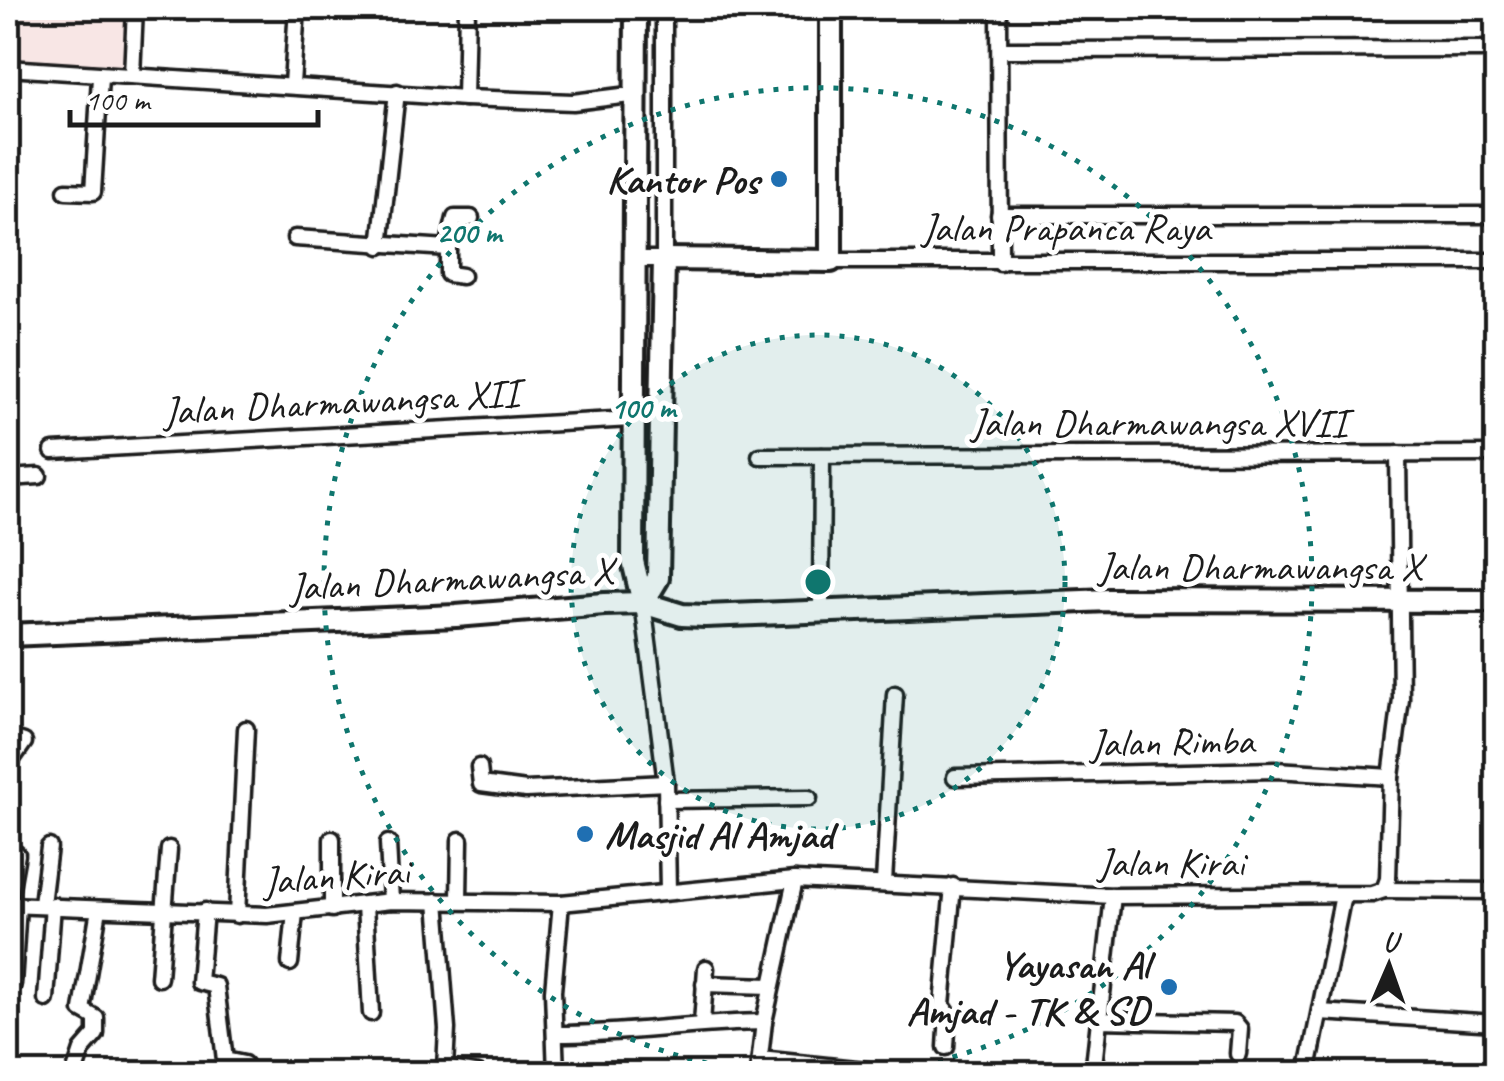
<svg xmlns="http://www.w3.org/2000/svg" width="1504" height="1081" viewBox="0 0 1504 1081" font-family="Caveat,sans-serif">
<rect width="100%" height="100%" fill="#fff"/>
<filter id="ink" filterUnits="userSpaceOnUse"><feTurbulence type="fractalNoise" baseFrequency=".01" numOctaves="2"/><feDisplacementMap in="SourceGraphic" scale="20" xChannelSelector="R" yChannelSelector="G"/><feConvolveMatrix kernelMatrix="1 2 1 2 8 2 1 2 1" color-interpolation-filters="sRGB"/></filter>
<g filter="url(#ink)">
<path fill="#f8e6e5" d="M8,8h127l-2,60 -125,-9z"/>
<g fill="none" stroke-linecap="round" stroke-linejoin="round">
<g stroke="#1c1c1c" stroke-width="21">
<g id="street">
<path d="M999,8l1,255"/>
<path d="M1000,50l496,-1"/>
<path d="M8,68l457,30 108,4 65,-8"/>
<path d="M132,76l3,-68"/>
<path d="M292,84l5,-76"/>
<path d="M465,98l2,-90"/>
<path d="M66,191l27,1 7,-115"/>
<path d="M999,215h497"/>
<path d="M295,238l153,10 7,-30h16"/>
<path d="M380,246l17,-154"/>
<path d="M448,248v26l14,2"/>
<path d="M635,259h29v-251"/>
<path d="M831,261h665"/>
<path d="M53,451l579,-32"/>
<path d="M760,456l736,-2"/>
<path d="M8,478l31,-2"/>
<path d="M643,603l23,180 2,108"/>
<path d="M821,611l1,-155"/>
<path d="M8,737l16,5 -16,23"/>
<path d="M479,767l2,17 45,6 140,-7"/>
<path d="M955,777l321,-7 115,7"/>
<path d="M666,800l143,-2"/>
<path d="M332,839v70"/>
<path d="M388,843l3,58"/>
<path d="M884,882l11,-188"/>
<path d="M1384,890l112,1"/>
<path d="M459,899l1,-59"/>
<path d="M437,901l10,128 -2,39 34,6"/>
<path d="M42,904l7,-57"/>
<path d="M8,905l259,10 124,-14 170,2 234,-23 318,16 259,-2 12,-4 4,-11 3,-102 10,-78 -3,-245"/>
<path d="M8,905l9,-51"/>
<path d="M365,905l6,108"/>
<path d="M205,911l-6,71 17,4 9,74 19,4 4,10"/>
<path d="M237,915l9,-186"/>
<path d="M290,963l5,-51"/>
<path d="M159,978l10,-129"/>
<path d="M13,984l5,-79"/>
<path d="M704,984l67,2"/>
<path d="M46,999l7,-94"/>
<path d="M1320,1012l176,11"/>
<path d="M1098,1020l137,3 5,6 -2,25"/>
<path d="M702,1023l4,-55"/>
<path d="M557,1034c70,0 137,-11 207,-12"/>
<path d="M946,1047l2,-33 -6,-9 11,-119"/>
<path d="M760,1059l143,15"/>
<path d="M74,1074l8,-24 14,-16v-16l-14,-8 17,-101"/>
<path d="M556,1074l-3,-83 8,-88"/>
<path d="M758,1074l6,-52 31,-142"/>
<path d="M1093,1074l20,-178"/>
<path d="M1307,1074l36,-179"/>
</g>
</g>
<g stroke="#1c1c1c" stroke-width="28">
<g id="secondary">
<path d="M636,8l-3,553 10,42"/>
<path d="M643,603l15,-25 6,-319 167,2v-253"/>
<path d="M8,635l448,-19 148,-12 39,-1 39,12 23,1 404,-16 387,1"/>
</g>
</g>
<use href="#street" stroke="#fff" stroke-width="14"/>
<use href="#secondary" stroke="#fff" stroke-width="20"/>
</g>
</g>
<circle cx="818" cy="582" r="247" fill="#0f766e" fill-opacity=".12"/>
<g fill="none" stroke="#0f766e" stroke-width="5" stroke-dasharray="5 10">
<circle cx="818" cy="582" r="247"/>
<path d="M766 1073A494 494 0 1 1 870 1073"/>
</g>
<g fill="#1f6fb2" stroke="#fff" stroke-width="4">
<circle cx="779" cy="179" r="10"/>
<circle cx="585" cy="834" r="10"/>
<circle cx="1169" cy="987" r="10"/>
</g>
<g text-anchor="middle" stroke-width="10" stroke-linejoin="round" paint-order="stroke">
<g font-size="40" font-weight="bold" fill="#1c1c1c" stroke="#fff" text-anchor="end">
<text x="759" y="193">Kantor Pos</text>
<text x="605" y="848" text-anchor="start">Masjid Al Amjad</text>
<text x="1149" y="978">Yayasan Al<tspan x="1149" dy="46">Amjad - TK &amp; SD</tspan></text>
</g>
<g font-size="40" fill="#1c1c1c" stroke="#fff">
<text x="1066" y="241">Jalan Prapanca Raya</text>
<text transform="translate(341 401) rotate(-3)" y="14">Jalan Dharmawangsa XII</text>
<text x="1159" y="436">Jalan Dharmawangsa XVII</text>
<text x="1260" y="580">Jalan Dharmawangsa X</text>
<text transform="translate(451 578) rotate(-3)" y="14">Jalan Dharmawangsa X</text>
<text transform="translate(1172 741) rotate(-1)" y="14">Jalan Rimba</text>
<text x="1171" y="876">Jalan Kirai</text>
<text transform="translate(336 875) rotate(-4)" y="14">Jalan Kirai</text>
</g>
</g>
<circle cx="818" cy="582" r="15" fill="#0f766e" stroke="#fff" stroke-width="5"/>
<g font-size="30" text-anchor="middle" font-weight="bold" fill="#0f766e" stroke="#fff" stroke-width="10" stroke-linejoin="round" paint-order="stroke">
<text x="469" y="243">200 m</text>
<text x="643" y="418">100 m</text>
</g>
<rect width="1504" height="1081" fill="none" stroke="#fff" stroke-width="40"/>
<rect x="20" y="20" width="1464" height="1041" fill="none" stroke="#1c1c1c" stroke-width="4" filter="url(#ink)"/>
<g transform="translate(1389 966) rotate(2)" stroke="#ffffff" stroke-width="8" paint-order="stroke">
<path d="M0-8L18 38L0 25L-18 38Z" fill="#1c1c1c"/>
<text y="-15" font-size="28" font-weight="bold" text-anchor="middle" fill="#1c1c1c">U</text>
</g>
<path d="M70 110v15h248v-15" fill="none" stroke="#1c1c1c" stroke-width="5"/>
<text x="85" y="110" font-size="30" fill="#1c1c1c" stroke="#ffffff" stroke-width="8" paint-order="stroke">100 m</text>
</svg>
